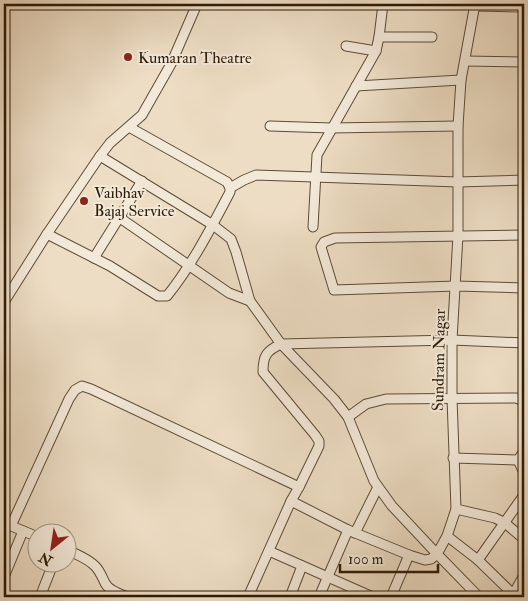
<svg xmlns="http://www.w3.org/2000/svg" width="528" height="601" viewBox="0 0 528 601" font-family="'IM FELL Double Pica',serif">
<rect width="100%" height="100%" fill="#edddc4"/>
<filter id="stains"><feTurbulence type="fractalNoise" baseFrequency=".004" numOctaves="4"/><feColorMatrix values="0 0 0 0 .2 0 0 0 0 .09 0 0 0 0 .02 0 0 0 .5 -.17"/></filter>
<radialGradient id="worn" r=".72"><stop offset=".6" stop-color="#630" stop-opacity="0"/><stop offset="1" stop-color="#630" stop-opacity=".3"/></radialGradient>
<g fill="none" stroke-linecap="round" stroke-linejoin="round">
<g stroke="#5d4b36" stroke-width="11">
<g id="minor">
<path d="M475,6l49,1"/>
<path d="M379,37h53"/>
<path d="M346,46l30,5"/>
<path d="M465,61l59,1"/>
<path d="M356,86l105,-6"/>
<path d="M270,126l61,2 127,-2"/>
<path d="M100,156l113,69 18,14 5,13 14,49 31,43 53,55 14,18 26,64 18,25 45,48 42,43"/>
<path d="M230,188l14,-8 12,-5 202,7 66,-2"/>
<path d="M120,218l109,75 21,8"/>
<path d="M313,227l4,-72 59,-104 3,-14 4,-33"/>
<path d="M47,234l63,32 48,30h9c25,-31 44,-68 63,-104v-4l-3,-6 -98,-55"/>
<path d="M524,235l-189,3 -11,4 -3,5 13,43 122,-4 68,2"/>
<path d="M94,258l48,-77"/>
<path d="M4,302l43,-68 53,-78 10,-13 32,-28 29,-51 26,-60"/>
<path d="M348,417l18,-13 20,-5 130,-1 8,3"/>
<path d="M524,451l-6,9 6,13"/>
<path d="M453,458l65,2"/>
<path d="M299,487l20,-41v-5l-4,-6 -52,-63c0,-16 3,-21 18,-28l171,-4 72,3"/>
<path d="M291,501l57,29 61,25 16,5 6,-1 6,-5 10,-18 9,-27 -4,-111v-58l6,-105v-109l3,-46 14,-76"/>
<path d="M456,509l39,9 10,5 19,16"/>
<path d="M4,523l34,14"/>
<path d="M11,526l58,-127 6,-9 7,-4 9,3 208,98 -8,14 -43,96"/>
<path d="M355,533l23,-46"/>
<path d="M447,536l31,24 38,37"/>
<path d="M68,550c9,5 19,8 27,16 5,5 7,11 10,17 4,8 15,11 23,14"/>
<path d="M269,551l104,46"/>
<path d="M478,560l46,-65"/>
<path d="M4,577l19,-46"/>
<path d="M513,595l11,-20"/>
<path d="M40,597l13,-33"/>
<path d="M290,597l12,-31"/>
<path d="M319,597l29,-67"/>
<path d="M391,597l18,-42"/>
</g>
</g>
<use href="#minor" stroke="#f3e9d9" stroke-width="9"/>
</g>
<g fill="#8f2418" stroke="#f3e9d9" stroke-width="2">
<circle cx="128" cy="57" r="5"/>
<circle cx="84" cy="201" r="5"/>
</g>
<g text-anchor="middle" stroke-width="4" stroke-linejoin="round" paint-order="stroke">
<g font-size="16" fill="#2d1a06" stroke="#f3e9d9" text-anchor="start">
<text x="138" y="63">Kumaran Theatre</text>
<text x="94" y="198">Vaibhav<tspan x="94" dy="18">Bajaj Service</tspan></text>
</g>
<g font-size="16" fill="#2d1a06" stroke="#f3e9d9">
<text transform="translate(438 360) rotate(-89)" y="6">Sundram Nagar</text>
</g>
</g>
<rect width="528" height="601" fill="none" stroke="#edddc4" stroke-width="20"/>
<rect x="5" y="5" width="518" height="591" fill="none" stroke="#2d1a06" stroke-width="2.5"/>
<rect x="10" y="10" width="508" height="581" fill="none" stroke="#2d1a06"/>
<g transform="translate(52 548) rotate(210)"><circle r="24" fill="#f3e9d9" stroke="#a49685"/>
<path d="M0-4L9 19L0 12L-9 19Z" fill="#8f2418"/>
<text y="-8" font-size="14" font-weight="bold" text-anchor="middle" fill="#2d1a06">N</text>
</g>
<path d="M340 564v8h98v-8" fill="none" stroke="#2d1a06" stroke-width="2.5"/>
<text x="348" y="564" font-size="15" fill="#2d1a06" stroke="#f3e9d9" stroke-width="4" paint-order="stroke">100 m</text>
<rect width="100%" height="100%" filter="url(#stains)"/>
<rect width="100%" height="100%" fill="url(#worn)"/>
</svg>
